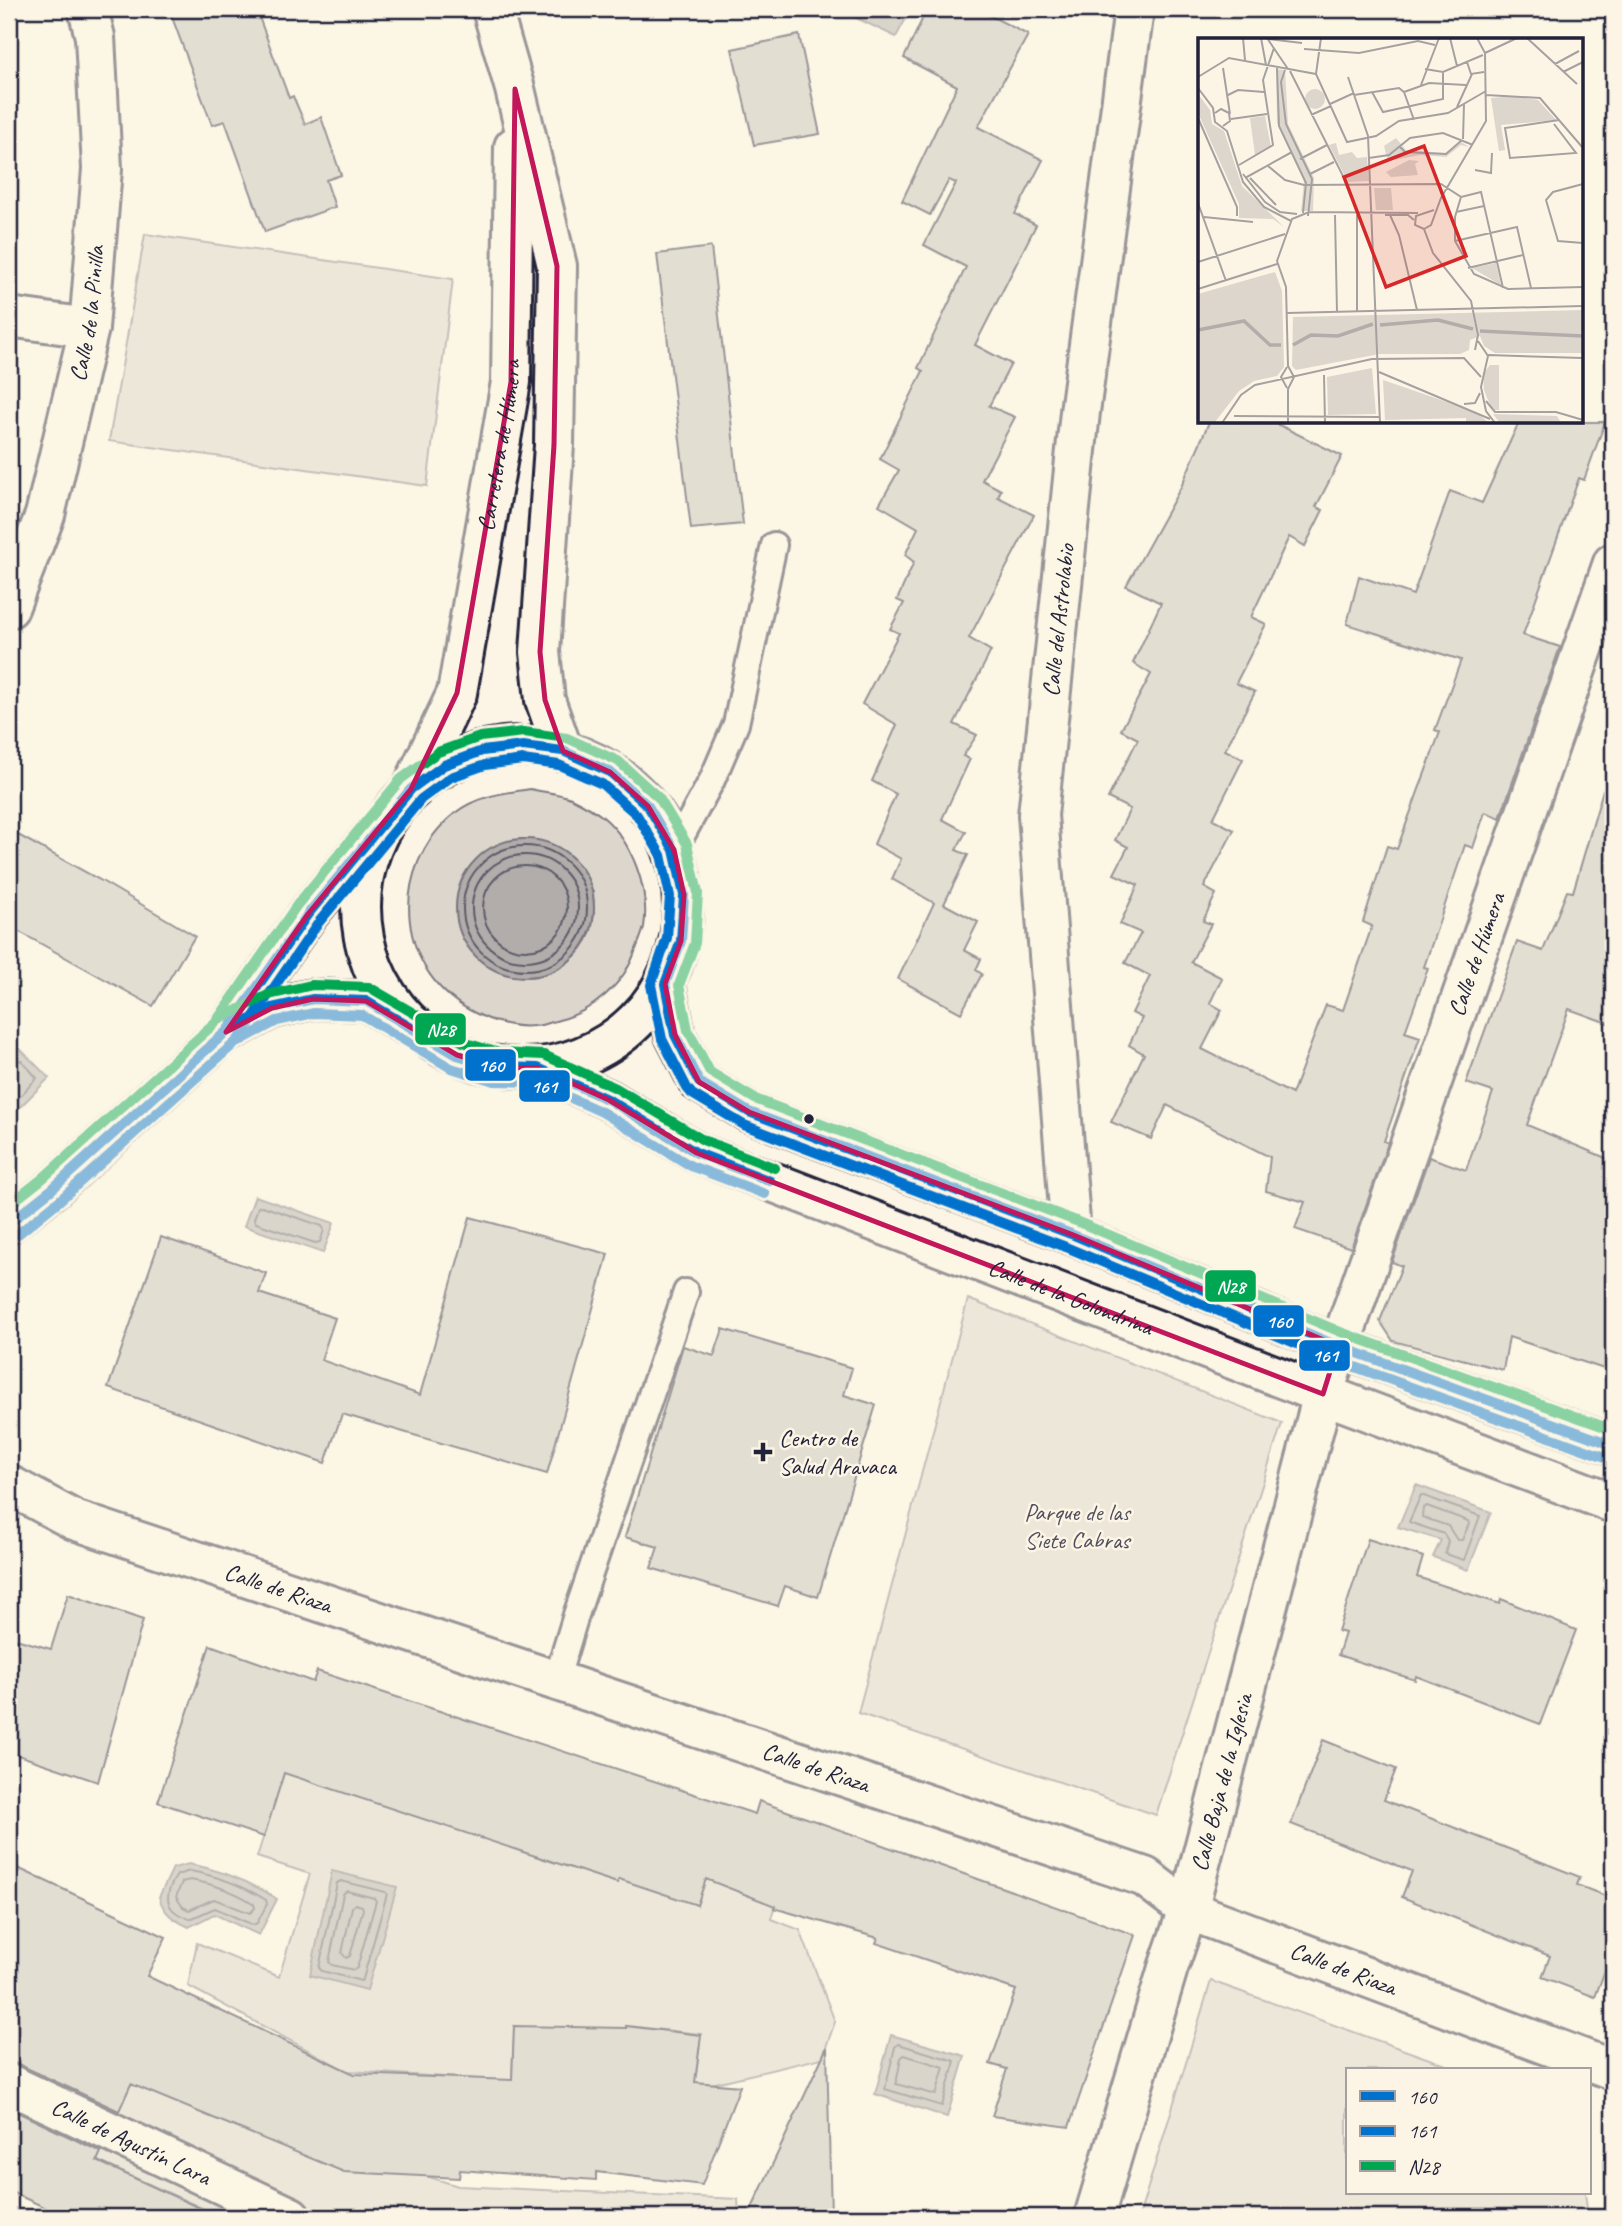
<svg xmlns="http://www.w3.org/2000/svg" width="1622" height="2226" viewBox="0 0 1622 2226" font-family="Caveat,sans-serif">
<rect width="100%" height="100%" fill="#fcf5e5"/>
<filter id="ink" filterUnits="userSpaceOnUse"><feTurbulence type="fractalNoise" baseFrequency=".0143" numOctaves="2"/><feDisplacementMap in="SourceGraphic" scale="14" xChannelSelector="R" yChannelSelector="G"/><feConvolveMatrix kernelMatrix="1 2 1 2 8 2 1 2 1" color-interpolation-filters="sRGB"/></filter>
<g filter="url(#ink)">
<g fill="#dcd6cc" stroke="#7f7c84" stroke-width="2" fill-rule="evenodd">
<path d="M145,234l308,45 -26,207 -318,-45z"/>
<path d="M530,789c13,3 29,4 41,9 10,5 23,12 32,19 29,24 47,73 41,110 -2,8 -6,17 -9,25 -11,32 -43,60 -76,68 -8,2 -17,6 -25,6 -20,2 -40,-4 -57,-12 -81,-38 -91,-145 -22,-201 21,-17 49,-20 75,-24zM522,839l71,53c1,17 2,33 -6,48 -26,46 -92,49 -120,4 -5,-8 -11,-21 -10,-31 1,-9 9,-21 12,-30 14,-34 17,-36 53,-44z"/>
<path d="M968,1299l314,124 -126,392 -298,-102z"/>
<path d="M292,1748l331,119 74,38 9,-26 69,26 -4,14 29,11 35,92 -13,36 -128,30 7,-54 -75,-8 -1,58 -111,-57 -2,54 -165,-10 -159,-85 9,-43 82,34 31,-103 -53,-17z"/>
<path d="M1211,1981l249,89h-113v123h238l3,24h-449z"/>
<path d="M9,2043l116,53 6,-12 327,102 280,13 1,18h-517l-213,-96z"/>
</g>
<g fill="#b2adab" stroke="#78757e" stroke-width="2">
<path d="M846,9h65l-15,28 -52,-25z"/>
<circle cx="525" cy="908" r="69"/>
<path d="M19,1048l30,30 -40,40v-60z"/>
<path d="M255,1196l79,27 -11,30 -79,-27z"/>
<path d="M1416,1485l75,27 -23,58 -35,-13 8,-17 -43,-13z"/>
<path d="M189,1864c33,6 60,17 88,35l-18,36 -45,-21 -25,13c-15,-7 -25,-13 -30,-30l14,-29z"/>
<path d="M332,1871l65,16 -30,103 -57,-15z"/>
<path d="M891,2035l74,21 -18,61 -72,-23z"/>
</g>
<g fill="none" stroke-linecap="round" stroke-linejoin="round">
<g stroke="#5c5a68" stroke-width="2">
<circle cx="525" cy="908" r="62"/>
<circle cx="525" cy="908" r="53"/>
<circle cx="525" cy="908" r="42"/>
<path d="M9,1063l12,-3 16,18 -28,30"/>
<path d="M262,1206l60,20 2,4 -4,12 -5,1 -59,-20 -2,-4 4,-12z"/>
<path d="M1421,1495l59,21 -16,44 -19,-6 3,-13 -4,-7 -35,-12z"/>
<path d="M1427,1506l41,15 1,3 -7,16h-5l-9,-14 -26,-9 1,-9z"/>
<path d="M190,1871c28,5 52,14 76,29l1,4 -10,19 -4,2 -38,-17 -25,11c-26,-8 -27,-23 -13,-44z"/>
<path d="M190,1880c23,4 45,11 64,24l1,4 -5,5 -36,-14 -25,11 -6,-3 -7,-10 6,-15z"/>
<path d="M341,1881l44,11 2,2 -24,85 -2,2 -39,-10 -3,-3 18,-85z"/>
<path d="M347,1891l27,7 2,3 -19,67 -3,2 -22,-5 -3,-3 14,-68z"/>
<path d="M355,1904l7,2 1,3 -13,47 -4,2 -4,-5 10,-46z"/>
<path d="M898,2044l57,17 -13,45 -57,-17 10,-42z"/>
<path d="M904,2055l40,12 -8,28 -40,-11 5,-26z"/>
</g>
</g>
<g fill="#c6c1bb" stroke="#22223b" stroke-width="2">
<path d="M169,9h87l33,89 4,-2 12,28 16,-7 20,58 -15,5 9,27 -70,25 -40,-111 -13,4z"/>
<path d="M927,9h50l51,26 -50,92 65,33 -28,54 21,11 -61,120 36,19 -22,42 26,11 -33,63 19,10 -3,7 36,18 -65,123 22,13 -37,73 23,11 -14,21 7,3 -28,60 24,13 -10,18 12,5 -24,49 34,18 -14,28 17,9 -5,11 6,4 -21,39 -63,-34 36,-76 -42,-24 9,-20 -27,-15 22,-50 -24,-13 25,-56 -35,-21 37,-71 -9,-4 14,-26 -7,-3 17,-38 -9,-7 13,-27 -39,-23 20,-35 -19,-11 43,-88 -5,-3 48,-101 -42,-22 32,-62 -7,-3 -19,35 -28,-14 55,-115 -53,-28z"/>
<path d="M799,35l21,99 -66,11 -22,-96z"/>
<path d="M711,247l32,277 -52,5 -34,-275z"/>
<path d="M1209,422h64l69,34 -26,51 7,3 -18,36 -16,-9 -38,80 15,7 -30,59 19,9 -30,58 18,9 -30,60 21,11 -30,57 12,7 -13,27 8,3 -20,38 31,16 -12,25 12,7 -20,39 90,45 34,-89 17,5 29,-84 -9,-4 24,-76 10,3 43,-117 -5,-2 26,-70 -114,-36 12,-48 54,19 37,-104 32,12 37,-81h86l-21,58 -5,-2 -56,157 37,12 -60,171 -15,-6 -12,36 -8,-3 -41,122 4,1 -23,64 15,5 -36,104 4,2 -37,105 -56,-19 10,-27 -39,-11 4,-34 -103,-52 -16,34 -40,-17 33,-68 -15,-9 13,-27 -10,-5 18,-37 -25,-13 16,-30 -21,-9 18,-39 -24,-11 14,-27 -13,-7 15,-31 -22,-11 30,-59 -17,-9 30,-56 -18,-11 28,-60 -35,-17 55,-99z"/>
<path d="M1603,790l10,2v233l-44,-16 -42,116 86,36v211l-104,-35 -6,33 -110,-29 -13,-20 22,-55 -10,-4 37,-105 37,13 27,-78 -27,-9 51,-141 26,9 24,-60 6,1z"/>
<path d="M9,830l91,50 95,56 -42,70 -144,-80z"/>
<path d="M470,1217l138,37 -61,220 -205,-60 -17,49 -217,-75 53,-151 105,36 -7,20 76,25 -14,42 99,35z"/>
<path d="M723,1329l129,39 -8,27 32,10 -58,192 -33,-11 -7,20 -127,-38 7,-21 -33,-10 58,-191 31,10z"/>
<path d="M1368,1539l55,18 -6,20 83,27 1,-5 75,31 -36,94 -124,-48 -1,4 -77,-25 7,-22 -7,-2z"/>
<path d="M68,1594l75,26 -45,162 -89,-30v-115l42,12z"/>
<path d="M210,1645l103,37 4,-11 438,143 4,-13 376,134 -66,192 -77,-11 15,-47 -17,-5 26,-74 -140,-47 2,-5 -104,-30 1,-2 -69,-27 -9,26 -78,-26 -2,4 -333,-110 -20,64 -106,-35z"/>
<path d="M1323,1740l73,29 -12,31 196,77 -3,8 36,14v50l-18,48 -53,-20 8,-21 -148,-59 10,-26 -121,-47z"/>
<path d="M9,1864l157,73 -19,39 207,98 158,6 2,-54 112,2v-2l75,9 -6,47 45,4 -38,99 -106,-13v8l-136,-10 -1,8 -115,-6 -213,-88 -12,27 -101,-47 -9,-2z"/>
<path d="M827,2047l4,170h-83z"/>
<path d="M9,2108l92,44 -4,9 122,56h-153l-57,-26z"/>
</g>
<g fill="none" stroke-linecap="round" stroke-linejoin="round">
<g stroke="#22223b" stroke-width="30">
<g id="service">
<path d="M674,850l38,-70 24,-56 38,-179"/>
<path d="M556,1681l20,-66 110,-323"/>
</g>
</g>
<g stroke="#22223b" stroke-width="44">
<g id="minor">
<path d="M9,317l80,11"/>
<path id="s1" d="M9,608l36,-93 44,-187 13,-159 -7,-132 -7,-28"/>
<path d="M665,984l10,51 24,47 50,30 322,122 267,112 275,99"/>
<path id="s2" d="M538,1068l71,32 88,53 626,241 290,109"/>
<path id="s3" d="M1071,1234l-33,-419 42,-403 54,-403"/>
<path id="s4" d="M9,1485l65,35 1071,357 43,33 425,160"/>
<path id="s5" d="M9,2084l282,133"/>
<path id="s6" d="M1094,2217l74,-249 20,-58 135,-516 290,-831"/>
</g>
</g>
<g stroke="#22223b" stroke-width="44">
<g id="secondary">
<path d="M492,9l23,80 42,177 -3,179 -14,207 5,48 18,51"/>
<circle cx="522" cy="907" r="161"/>
<path id="s7" d="M413,786l44,-93 54,-311 3,-235"/>
<path d="M231,1030l41,-22 41,-9 53,2 40,24"/>
<path d="M9,1223l42,-33 175,-158 82,-118 62,-75"/>
</g>
</g>
<use href="#service" stroke="#fcf5e5" stroke-width="24"/>
<use href="#minor" stroke="#fcf5e5" stroke-width="38"/>
<use href="#secondary" stroke="#fcf5e5" stroke-width="38"/>
<g stroke="#fcf5e5" stroke-width="16">
<g id="bus-1">
<path d="M212,1044l14,-12 46,-24 41,-9 53,2 91,54 40,12 41,1 71,32 88,53 73,28"/>
<path d="M9,1223l42,-33 175,-158 82,-118 103,-125 33,-24 38,-14 41,-5 40,5 47,21 38,34 26,44 10,45 -3,46 -16,43 10,51 24,47 50,30 322,122 267,112 275,99"/>
</g>
</g>
<g stroke="#fcf5e5" stroke-width="16">
<g id="bus-2">
<path d="M221,1055l13,-11 43,-23 37,-8 48,2 89,53 43,13 41,1 67,30 89,54 74,28"/>
<path d="M18,1234l42,-34 177,-159 82,-119 102,-123 30,-22 34,-12 38,-5 36,5 43,19 35,31 24,40 9,41 -3,42 -16,47 11,54 25,49 5,6 52,31 322,122 267,112 275,99"/>
</g>
</g>
<g stroke="#fcf5e5" stroke-width="16">
<g id="bus-3">
<path d="M203,1033l15,-13 50,-25 44,-10 57,2 94,55 36,11 45,2 72,33 87,52 72,28"/>
<path d="M9,1205l33,-26 173,-156 82,-118 104,-126 37,-27 42,-15 44,-5 43,6 51,23 41,37 28,46 11,49 -3,50 -16,42 9,45 22,42 45,27 321,122 267,112 270,97"/>
</g>
</g>
<use href="#bus-1" stroke="#0072ce" stroke-width="10"/>
<use href="#bus-2" stroke="#0072ce" stroke-width="10"/>
<use href="#bus-3" stroke="#00a651" stroke-width="10"/>
</g>
</g>
<path d="M0 0H1622V2226H0ZM515,89l42,177 -3,179 -14,207 5,48 18,51 47,21 38,34 26,44 10,45 -3,46 -16,43 10,51 24,47 50,30 322,122 267,112 -15,48 -626,-241 -88,-53 -71,-32 -41,-1 -40,-12 -91,-54 -53,-2 -41,9 -46,24 82,-118 103,-125 46,-96 54,-311z" fill="#fcf5e5" fill-opacity=".55" fill-rule="evenodd"/>
<path fill="none" stroke="#c2185b" stroke-width="5" stroke-linejoin="round" d="M515,89l42,177 -3,179 -14,207 5,48 18,51 47,21 38,34 26,44 10,45 -3,46 -16,43 10,51 24,47 50,30 322,122 267,112 -15,48 -626,-241 -88,-53 -71,-32 -41,-1 -40,-12 -91,-54 -53,-2 -41,9 -46,24 82,-118 103,-125 46,-96 54,-311z"/>
<g fill="#22223b" stroke="#fcf5e5" stroke-width="2.5">
<circle cx="809" cy="1119" r="6"/>
<path d="M759.5 1441.5h7v7h7v7h-7v7h-7v-7h-7v-7h7z"/>
</g>
<g text-anchor="middle" stroke-width="5" stroke-linejoin="round" paint-order="stroke">
<g font-size="24" fill="#22223b" stroke="#fcf5e5">
<text dy="8" stroke="none"><textPath href="#s1" startOffset="306">Calle de la Pinilla</textPath></text>
<text dy="8" stroke="none"><textPath href="#s7" startOffset="354">Carretera de Húmera</textPath></text>
<text dy="8" stroke="none"><textPath href="#s3" startOffset="616">Calle del Astrolabio</textPath></text>
<text dy="8" stroke="none"><textPath href="#s6" startOffset="1320">Calle de Húmera</textPath></text>
<text dy="8" stroke="none"><textPath href="#s2" startOffset="581">Calle de la Golondrina</textPath></text>
<text dy="8" stroke="none"><textPath href="#s4" startOffset="289">Calle de Riaza</textPath></text>
<text dy="8" stroke="none"><textPath href="#s4" startOffset="856">Calle de Riaza</textPath></text>
<text dy="8" stroke="none"><textPath href="#s6" startOffset="453">Calle Baja de la Iglesia</textPath></text>
<text dy="8" stroke="none"><textPath href="#s4" startOffset="1423">Calle de Riaza</textPath></text>
<text dy="8" stroke="none"><textPath href="#s5" startOffset="135">Calle de Agustín Lara</textPath></text>
</g>
<g font-size="24" fill="#22223b" stroke="#fcf5e5" text-anchor="start">
<text x="779" y="1446">Centro de<tspan x="779" dy="28">Salud Aravaca</tspan></text>
</g>
<g font-size="24" fill="#504f5f" stroke="#fcf5e5">
<text x="1077" y="1520">Parque de las<tspan x="1077" dy="28">Siete Cabras</tspan></text>
</g>
</g>
<g transform="translate(1198 38)">
<rect width="385" height="385" fill="#fcf5e5"/>
<path d="M78,31l9,1 3,54 26,54 -1,33h-12l3,-31 -27,-57zM107 61a10 10 0 1 1 20 0a10 10 0 1 1-20 0ZM0,56l12,16 2,14 12,7 18,55 42,41 -11,-8 -34,-1v-14l-41,-91zM315,58l25,4 18,20 -55,5 4,25 -6,1 -8,-53zM67,78l6,31 -16,8 -5,-37zM198,100l10,12 39,3 16,-11 8,5 -8,-2 -15,12 -26,-2 -32,6 -4,-15zM138,105l3,12 13,-3 5,6 10,-1 2,24 -21,1 -19,-37zM211,122l10,1 -4,3 3,11 -27,2 -5,-5zM176,150h17l2,22h-17zM298,225l5,22 -29,-17zM77,234l7,19 2,76 -7,9 -23,5 -15,10 -24,31 -17,1v-129zM385,272v43h-88l-11,-7 -4,-10 -10,4 -1,10 -9,4h-81l-83,16 -4,-4 1,-49zM292,327h9v45h-7l-8,-20 -1,-16zM174,330l4,46 -48,1 -1,-38zM185,342l93,32 13,11h-23v-5l-81,2zM295,376l64,2 4,7h-61z" fill="#dcd6cc"/>
<path fill="none" stroke="#b2adab" stroke-width="3.5" d="M182,287l58,-5 35,9M0,292l46,-9 26,24h11M282,293l103,5M95,307l18,-10 27,1 35,-12"/>
<path fill="none" stroke="#a5a1a1" stroke-width="2" d="M45,0l2,22M63,0l5,27M69,0l21,31M252,0l7,28M329,0l50,46M70,1l34,4M106,11l55,4 59,-12 17,4M287,15l32,-15M269,24l4,12 13,-2M357,26l24,-13M25,30l7,46M79,30l2,58 27,57 -3,30M227,31l18,3 40,-17M87,32l-4,12 5,42 26,55 -4,37M92,33l57,113M365,34l20,-10M118,36l31,68 29,-6 23,-15 49,-8 38,-22M0,39l31,-19 87,16 5,-36M150,39l20,59 12,287M223,47l18,-47M0,50l15,20 2,14 12,9 16,51 21,25 27,14M174,54l11,20 60,-13v-27M206,54l10,28M30,57l10,-5 26,2M156,57l45,-7 5,4 25,-9 37,2M288,57l54,3 43,50M132,66l24,-11M259,69l15,-33M17,75l6,-4 8,4 1,8 -7,5M113,77l20,-9M0,80l39,89v9M33,81l36,-5M356,86l22,29 -66,5 -5,-30 54,-8M265,101l1,-35M202,109l5,5 41,2 16,-14M171,120l20,-3 21,-17 33,-5 30,12M102,121l27,-14M41,127l34,-20 -10,-65 11,-32M70,128l17,14 19,5 137,-1 20,13 -6,20v24l19,33 34,15 75,-2M277,132l16,3 1,-20M45,136l22,28 15,10 17,2M112,136l24,-12M47,140l47,-26M52,140l26,27M385,146l-30,8 -7,8 12,41 25,2M263,159l20,-5 22,96M0,165l28,78M258,174l28,-6M137,177l2,97M159,177v96M187,177h23l6,5M192,177l9,20 18,75M6,179l49,5M226,191l7,-4 10,-27 45,-77 -1,-68 -8,-15M226,191l9,24 38,48 7,34 -3,15M226,191l-9,-4 1,-9 18,-6M257,203l62,-14 14,61M0,224l87,-28M270,230l55,-13M0,251l79,-25M89,275l296,-7M280,303l10,15 -7,31 5,24 9,12M290,317l95,3M89,329l-6,10 6,11M181,334l111,47M126,337l1,48M288,363l9,11h61l27,8M266,366l11,-1 5,-10M36,378l145,1M24,385l19,-28 14,-10 117,-26 92,-1 17,19M90,385v-34l6,-12 -6,-11 -2,-79 -9,-26 15,-42 17,-7 109,1"/>
<path fill="#d62828" fill-opacity="0.15" stroke="#d62828" stroke-width="3.5" d="M226,108l42,110 -80,31 -42,-110z"/>
<rect width="385" height="385" fill="none" stroke="#22223b" stroke-width="3.5"/>
</g>
<g stroke="#fcf5e5" stroke-width="2.5">
<rect x="414" y="1012" width="53" height="34" rx="7" fill="#00a651"/>
<rect x="464" y="1048" width="53" height="34" rx="7" fill="#0072ce"/>
<rect x="518" y="1069" width="53" height="34" rx="7" fill="#0072ce"/>
<rect x="1204" y="1269" width="53" height="34" rx="7" fill="#00a651"/>
<rect x="1252" y="1304" width="53" height="34" rx="7" fill="#0072ce"/>
<rect x="1298" y="1339" width="53" height="33" rx="7" fill="#0072ce"/>
</g>
<g font-size="19" text-anchor="middle" font-weight="bold" fill="#fff">
<text x="441" y="1036">N28</text>
<text x="491" y="1072">160</text>
<text x="544" y="1093">161</text>
<text x="1231" y="1293">N28</text>
<text x="1279" y="1328">160</text>
<text x="1325" y="1362">161</text>
</g>
<rect width="1622" height="2226" fill="none" stroke="#fcf5e5" stroke-width="35"/>
<rect x="18" y="18" width="1587" height="2191" fill="none" stroke="#22223b" stroke-width="2.5" filter="url(#ink)"/>
<rect x="1346" y="2068" width="245" height="126" fill="#fcf5e5" stroke="#a5a1a1" stroke-width="2"/>
<rect x="1360" y="2091" width="35" height="10" fill="#0072ce" stroke="#a5a1a1" stroke-width="2"/>
<text x="1408" y="2104" font-size="21" fill="#22223b">160</text>
<rect x="1360" y="2126" width="35" height="10" fill="#0072ce" stroke="#a5a1a1" stroke-width="2"/>
<text x="1408" y="2138" font-size="21" fill="#22223b">161</text>
<rect x="1360" y="2161" width="35" height="10" fill="#00a651" stroke="#a5a1a1" stroke-width="2"/>
<text x="1408" y="2174" font-size="21" fill="#22223b">N28</text>
</svg>
